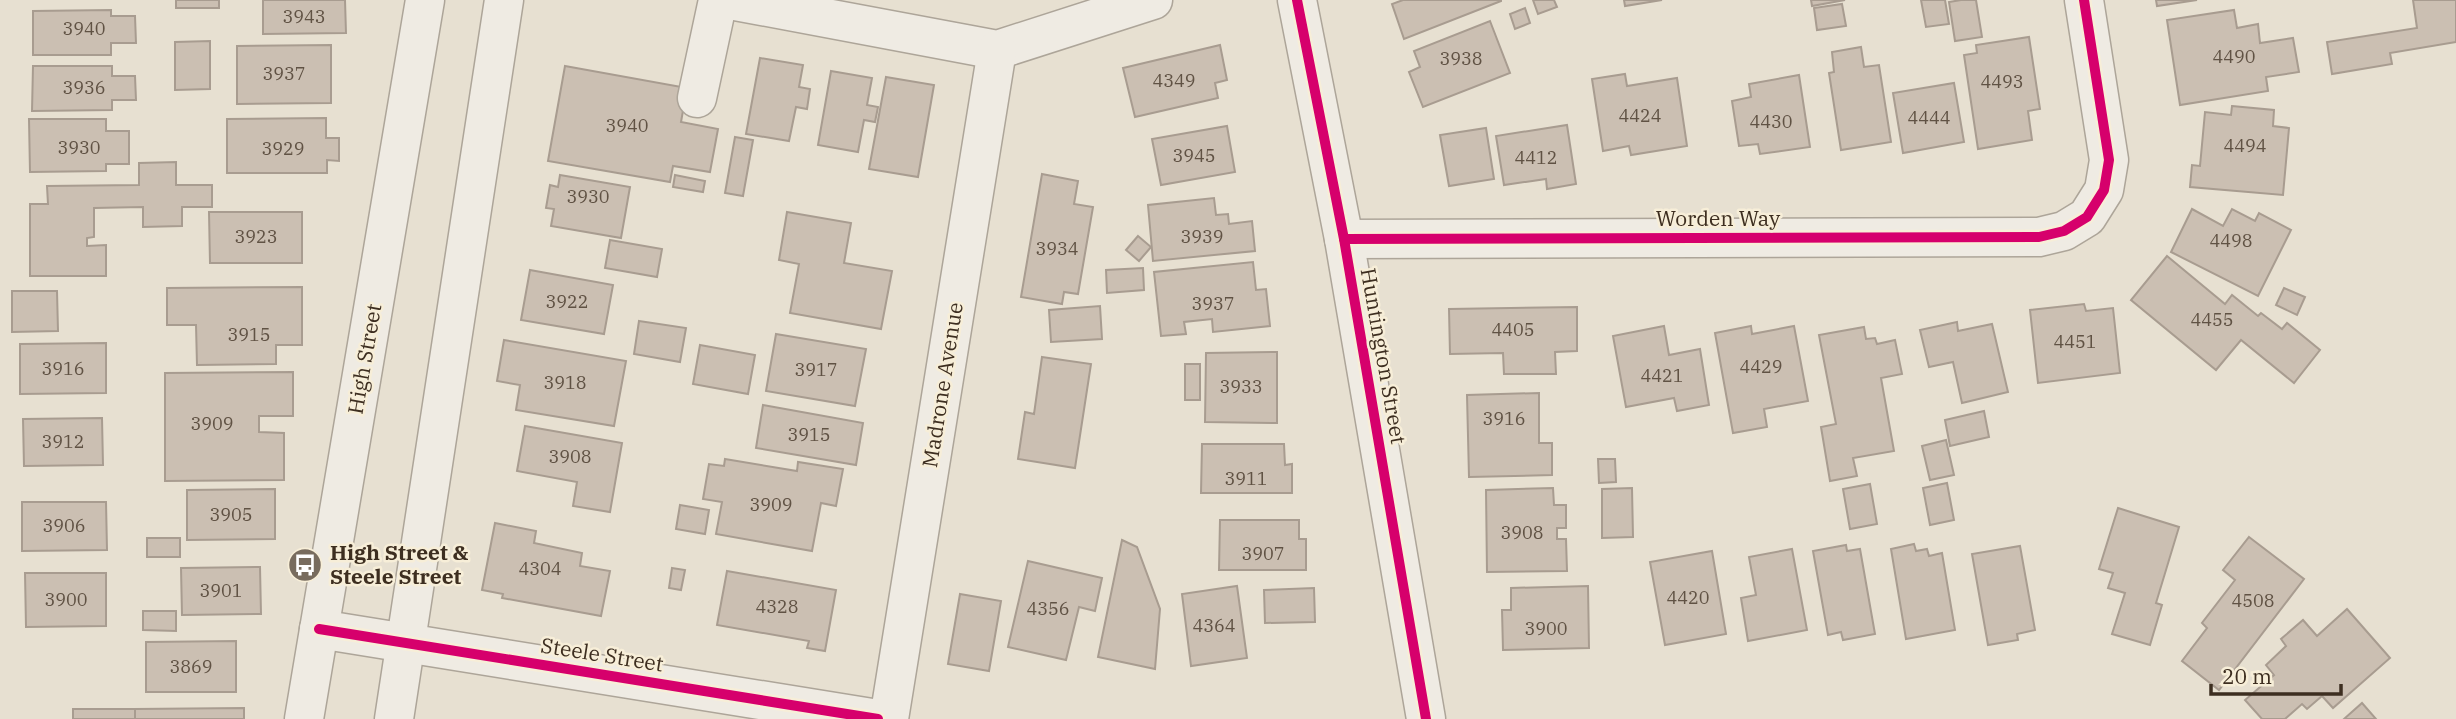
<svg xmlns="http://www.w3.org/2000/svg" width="2456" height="719" viewBox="0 0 2456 719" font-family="'IBM Plex Serif',serif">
<rect width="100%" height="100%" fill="#e7e0d1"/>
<g fill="#cbbfb2" stroke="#a89c90" stroke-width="2">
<rect x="176" y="0" width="43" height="8"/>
<path d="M263,0h82l1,33 -83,1z"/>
<path d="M1403,0h98v1l-97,38 -12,-35z"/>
<path d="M1533,0h21l3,7 -19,7z"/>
<path d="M1624,0h38l-37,6z"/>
<path d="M1811,0h34l-33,6z"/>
<path d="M1921,0h24l4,24 -23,3z"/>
<path d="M1961,0h15l6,37 -27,4 -6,-39z"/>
<path d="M2156,0h41l-40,6z"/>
<path d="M2413,0h43v42l-66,11 2,11 -60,10 -5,-32 90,-14z"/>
<path d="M1842,4l4,22 -29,4 -3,-22z"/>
<path d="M1525,8l5,15 -15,6 -5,-15z"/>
<path d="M111,10v6h24l1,27h-25v12h-78v-44z"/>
<path d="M2234,10l3,18 21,-4 2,19 33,-5 6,34 -33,5 2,14 -88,14 -13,-85z"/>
<path d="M1490,21l20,52 -87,34 -14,-35 11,-5 -6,-16z"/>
<path d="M2029,37l11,72 -12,2 4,29 -54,9 -14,-94 13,-2 -1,-8z"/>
<path d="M210,41v48l-35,1v-48z"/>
<path d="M331,45v58l-94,1v-58z"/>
<path d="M1220,45l7,35 -12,3 3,15 -83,19 -12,-49z"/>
<path d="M1861,47l3,20 15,-2 12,77 -50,8 -12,-77 5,-1 -2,-20z"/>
<path d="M760,58l43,7 -4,22 11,2 -3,20 -11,-2 -7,34 -43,-7z"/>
<path d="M33,66h79v10h23l1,24h-24v10l-80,1z"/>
<path d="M565,66l122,22 -6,34 37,7 -8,43 -37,-6 -3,16 -122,-21z"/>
<path d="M831,71l41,7 -5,27 11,2 -3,15 -11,-2 -6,32 -40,-7z"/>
<path d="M1625,74l2,12 50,-8 10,68 -56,9 -2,-9 -26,5 -11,-72z"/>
<path d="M1799,75l11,72 -50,7 -2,-10 -19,2 -7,-45 19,-4 -2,-13z"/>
<path d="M886,77l48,8 -16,92 -49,-8z"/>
<path d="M1954,83l10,59 -61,11 -10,-60z"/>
<path d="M2232,106l42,4 -1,16 16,2 -6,67 -93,-8 2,-22 8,1 5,-54 26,3z"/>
<path d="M326,118v20h13v23l-12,-1v13h-100v-54z"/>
<path d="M29,119h77v12h23v33h-23v7l-76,1z"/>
<path d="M1567,125l9,59 -29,5 -1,-10 -42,6 -8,-49z"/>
<path d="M1227,126l8,46 -74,13 -9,-46z"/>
<path d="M1486,128l8,51 -45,7 -9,-51z"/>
<path d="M735,137l18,3 -10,56 -18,-3z"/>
<path d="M176,162v23h36v22h-30v19l-39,1v-20l-49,1v29l-7,1v8l19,-1v31h-76v-72h18l-1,-18 92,-1v-22z"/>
<path d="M1042,174l36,7 -4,23 19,3 -15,87 -14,-2 -2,12 -41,-7z"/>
<path d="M560,175l70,12 -9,51 -70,-12 3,-17 -8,-1 4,-23 8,2z"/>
<path d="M675,175l30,6 -2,11 -30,-5z"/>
<path d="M1214,198l2,17 12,-1 1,10 23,-3 3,30 -102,10 -5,-56z"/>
<path d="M2192,209l31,17 9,-17 23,12 4,-8 32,17 -33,66 -87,-44z"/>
<path d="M209,212h93v51h-92z"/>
<path d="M787,212l64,11 -7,40 48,8 -11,58 -91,-16 9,-49 -20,-4z"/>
<path d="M1138,236l13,11 -12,14 -13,-11z"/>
<path d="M610,240l52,9 -5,28 -52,-9z"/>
<path d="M2167,256l58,48 7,-9 26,21 3,-3 21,16 5,-6 33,27 -26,33 -53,-43 -25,30 -85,-70z"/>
<path d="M1253,262l3,28 10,-1 4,37 -57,6 -1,-13 -28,3 2,12 -25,2 -7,-64z"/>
<path d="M1143,268l1,22 -37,3 -1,-23z"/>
<path d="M530,270l83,15 -9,49 -83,-14z"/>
<path d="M302,287v58h-26v19l-79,1 -1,-40h-29v-37z"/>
<path d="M2284,288l21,9 -8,18 -21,-10z"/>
<path d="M12,291h45l1,40 -46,1z"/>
<path d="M2084,304l2,7 27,-3 7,65 -82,10 -8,-73z"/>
<path d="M1100,306l2,33 -51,3 -2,-32z"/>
<path d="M1577,307v44l-22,1 1,22h-52l-1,-21 -53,1 -1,-45z"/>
<path d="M639,321l47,7 -6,34 -46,-8z"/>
<path d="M1957,322l1,9 34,-7 16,68 -46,11 -9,-41 -24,5 -9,-37z"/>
<path d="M1664,326l5,29 31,-6 9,56 -32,6 -3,-13 -48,9 -13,-71z"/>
<path d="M1751,326l1,8 42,-8 14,75 -44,8 3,18 -34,6 -18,-100z"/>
<path d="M1864,327l2,12 9,-1 2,6 18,-4 7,34 -21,4 13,73 -41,7 4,18 -27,5 -9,-54 15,-3 -17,-89z"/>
<path d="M776,334l90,15 -11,57 -89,-15z"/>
<path d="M504,340l122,21 -12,65 -98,-16 4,-25 -23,-4z"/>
<path d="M106,343v50l-86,1v-50z"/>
<path d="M700,345l55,10 -7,39 -55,-10z"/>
<path d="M1277,352v71l-72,-1 1,-69z"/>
<path d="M1042,357l49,7 -16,104 -57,-9 7,-47 9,2z"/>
<rect x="1185" y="364" width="15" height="36"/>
<path d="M293,372v44h-34v16l25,1v47l-119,1v-108z"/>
<path d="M1539,393v50h13v32l-83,2 -2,-82z"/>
<path d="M763,405l100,18 -7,42 -100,-17z"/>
<path d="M1984,411l5,26 -39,9 -5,-26z"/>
<path d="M102,418l1,47 -79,1 -1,-47z"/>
<path d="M525,426l97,17 -12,69 -37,-6 4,-24 -60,-11z"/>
<path d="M1946,440l8,35 -24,5 -8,-34z"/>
<path d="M1202,444h82l1,21 7,-1v29h-91z"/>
<path d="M725,459l72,12 1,-9 45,7 -7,37 -15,-3 -9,48 -96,-17 6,-32 -19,-3 6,-35 15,2z"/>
<path d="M1598,459h17l1,23 -17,1z"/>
<path d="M1947,483l7,37 -24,5 -7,-37z"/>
<path d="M1870,484l7,40 -27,5 -7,-40z"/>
<path d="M1553,488l1,17h12v23h-9v11h9l1,32 -80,1 -1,-82z"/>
<path d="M1632,488l1,49 -31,1v-49z"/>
<path d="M275,489v50l-88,1v-50z"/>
<path d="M22,502h84l1,48 -85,1z"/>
<path d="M680,505l29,5 -4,24 -29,-5z"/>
<path d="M2118,508l61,19 -23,76 6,2 -12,40 -38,-11 13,-41 -17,-5 5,-15 -14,-4z"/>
<path d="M1220,520h79v19h7v31h-87z"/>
<path d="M495,523l41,8 -2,12 48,10 -2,13 30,5 -9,45 -99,-18 1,-4 -21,-4z"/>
<path d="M2249,537l55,42 -85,111 -37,-29 25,-33 -5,-5 33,-43 -12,-10z"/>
<rect x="147" y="538" width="33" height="19"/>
<path d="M1122,540l15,7 23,62 -5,60 -57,-12z"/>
<path d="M1914,544l2,7 11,-2 2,7 13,-3 13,77 -49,9 -15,-90z"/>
<path d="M1846,545l1,6 13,-2 15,85 -32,6 -2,-8 -13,3 -15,-84z"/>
<path d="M2020,546l15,84 -18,4 1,6 -30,5 -16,-91z"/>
<path d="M1792,549l15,81 -59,11 -7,-43 15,-3 -7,-38z"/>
<path d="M1712,551l14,83 -61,11 -15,-83z"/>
<path d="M1028,561l74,17 -7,33 -16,-4 -13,53 -58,-13z"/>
<path d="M260,567l1,47 -79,1 -1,-47z"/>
<path d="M672,568l13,2 -4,20 -12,-2z"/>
<path d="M727,571l109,19 -11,61 -18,-3 2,-7 -92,-16z"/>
<path d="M25,573h81v53l-80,1z"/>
<path d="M1237,586l10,72 -56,8 -9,-72z"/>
<path d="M1588,586l1,62 -86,2 -1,-40h9v-22z"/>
<path d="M1314,588l1,34 -50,1 -1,-33z"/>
<path d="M960,594l41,7 -12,70 -41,-7z"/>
<path d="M2347,609l43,49 -57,50 -11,-12 -15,13 -5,-5 -17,15h-23l-17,-19 29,-25 -8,-10 20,-19 -5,-7 22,-19 14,16z"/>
<path d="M143,611h33v20l-33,-1z"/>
<path d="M236,641v51h-90v-50z"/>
<path d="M2362,703l14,16h-32z"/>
<path d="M244,708v11h-109v-10z"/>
<rect x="73" y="709" width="62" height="10"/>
</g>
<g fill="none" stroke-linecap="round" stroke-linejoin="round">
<g stroke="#ada599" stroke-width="41">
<g id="minor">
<path d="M730,0l267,50 156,-50"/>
<path d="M1297,0l47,239 82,480"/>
<path d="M697,98l21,-98"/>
<path d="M1344,239l695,-2 25,-6 23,-14 17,-27 5,-30 -25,-160"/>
<path d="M319,629l559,90"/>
<path d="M304,719l121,-719"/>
<path d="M394,719l110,-719"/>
<path d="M889,719l108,-669"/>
</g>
</g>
<use href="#minor" stroke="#efebe3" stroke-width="38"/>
<g stroke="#f7eed8" stroke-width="15">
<g id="cycleway">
<path d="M1297,0l47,239 82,480"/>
<path d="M1344,239l695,-2 25,-6 23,-14 17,-27 5,-30 -25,-160"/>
<path d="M319,629l559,90"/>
</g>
</g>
<use href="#cycleway" stroke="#d6006c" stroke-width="10"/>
</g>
<defs>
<g id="bus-disc" transform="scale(1.75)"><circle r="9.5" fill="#786c5e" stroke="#f7eed8"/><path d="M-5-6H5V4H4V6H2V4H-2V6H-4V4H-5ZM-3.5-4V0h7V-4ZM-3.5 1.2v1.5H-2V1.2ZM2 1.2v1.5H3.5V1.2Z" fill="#fff"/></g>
</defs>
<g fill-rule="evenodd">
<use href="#bus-disc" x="305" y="565"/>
</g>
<g text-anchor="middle" stroke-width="5" stroke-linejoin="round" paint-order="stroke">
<g font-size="18" fill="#605244">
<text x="304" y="23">3943</text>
<text x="84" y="35">3940</text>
<text x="2234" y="63">4490</text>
<text x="1461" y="65">3938</text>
<text x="284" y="80">3937</text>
<text x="1174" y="87">4349</text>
<text x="2002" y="88">4493</text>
<text x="84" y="94">3936</text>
<text x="1640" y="122">4424</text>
<text x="1929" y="124">4444</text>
<text x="1771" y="128">4430</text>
<text x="627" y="132">3940</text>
<text x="2245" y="152">4494</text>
<text x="79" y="154">3930</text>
<text x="283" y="155">3929</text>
<text x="1194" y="162">3945</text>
<text x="1536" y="164">4412</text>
<text x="588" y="203">3930</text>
<text x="256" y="243">3923</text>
<text x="1202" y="243">3939</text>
<text x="2231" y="247">4498</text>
<text x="1057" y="255">3934</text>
<text x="567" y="308">3922</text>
<text x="1213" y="310">3937</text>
<text x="2212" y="326">4455</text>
<text x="1513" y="336">4405</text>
<text x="249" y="341">3915</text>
<text x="2075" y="348">4451</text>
<text x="1761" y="373">4429</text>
<text x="63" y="375">3916</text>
<text x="816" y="376">3917</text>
<text x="1662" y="382">4421</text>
<text x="565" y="389">3918</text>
<text x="1241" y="393">3933</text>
<text x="1504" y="425">3916</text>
<text x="212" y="430">3909</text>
<text x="809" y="441">3915</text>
<text x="63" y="448">3912</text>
<text x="570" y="463">3908</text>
<text x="1246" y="485">3911</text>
<text x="771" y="511">3909</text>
<text x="231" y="521">3905</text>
<text x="64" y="532">3906</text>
<text x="1522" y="539">3908</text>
<text x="1263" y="560">3907</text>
<text x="540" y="575">4304</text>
<text x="221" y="597">3901</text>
<text x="1688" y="604">4420</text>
<text x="66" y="606">3900</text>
<text x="2253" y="607">4508</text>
<text x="777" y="613">4328</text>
<text x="1048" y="615">4356</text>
<text x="1214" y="632">4364</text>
<text x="1546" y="635">3900</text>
<text x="191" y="673">3869</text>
</g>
<g font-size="21" fill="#3d2e20" stroke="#f7eed8">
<text x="1718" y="226">Worden Way</text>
<text transform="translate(1383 356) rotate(80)" y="7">Huntington Street</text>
<text transform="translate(365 359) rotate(-80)" y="7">High Street</text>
<text transform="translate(943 385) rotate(-81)" y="7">Madrone Avenue</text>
<text transform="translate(602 655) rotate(9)" y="7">Steele Street</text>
</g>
<g font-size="21" font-weight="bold" fill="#3d2e20" stroke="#f7eed8" text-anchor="start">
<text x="330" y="560">High Street &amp;<tspan x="330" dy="24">Steele Street</tspan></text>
</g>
</g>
<path d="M2211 684v10h130v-10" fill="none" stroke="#3d2e20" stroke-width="3.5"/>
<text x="2222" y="684" font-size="21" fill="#3d2e20" stroke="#f7eed8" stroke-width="5" paint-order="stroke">20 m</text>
</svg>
